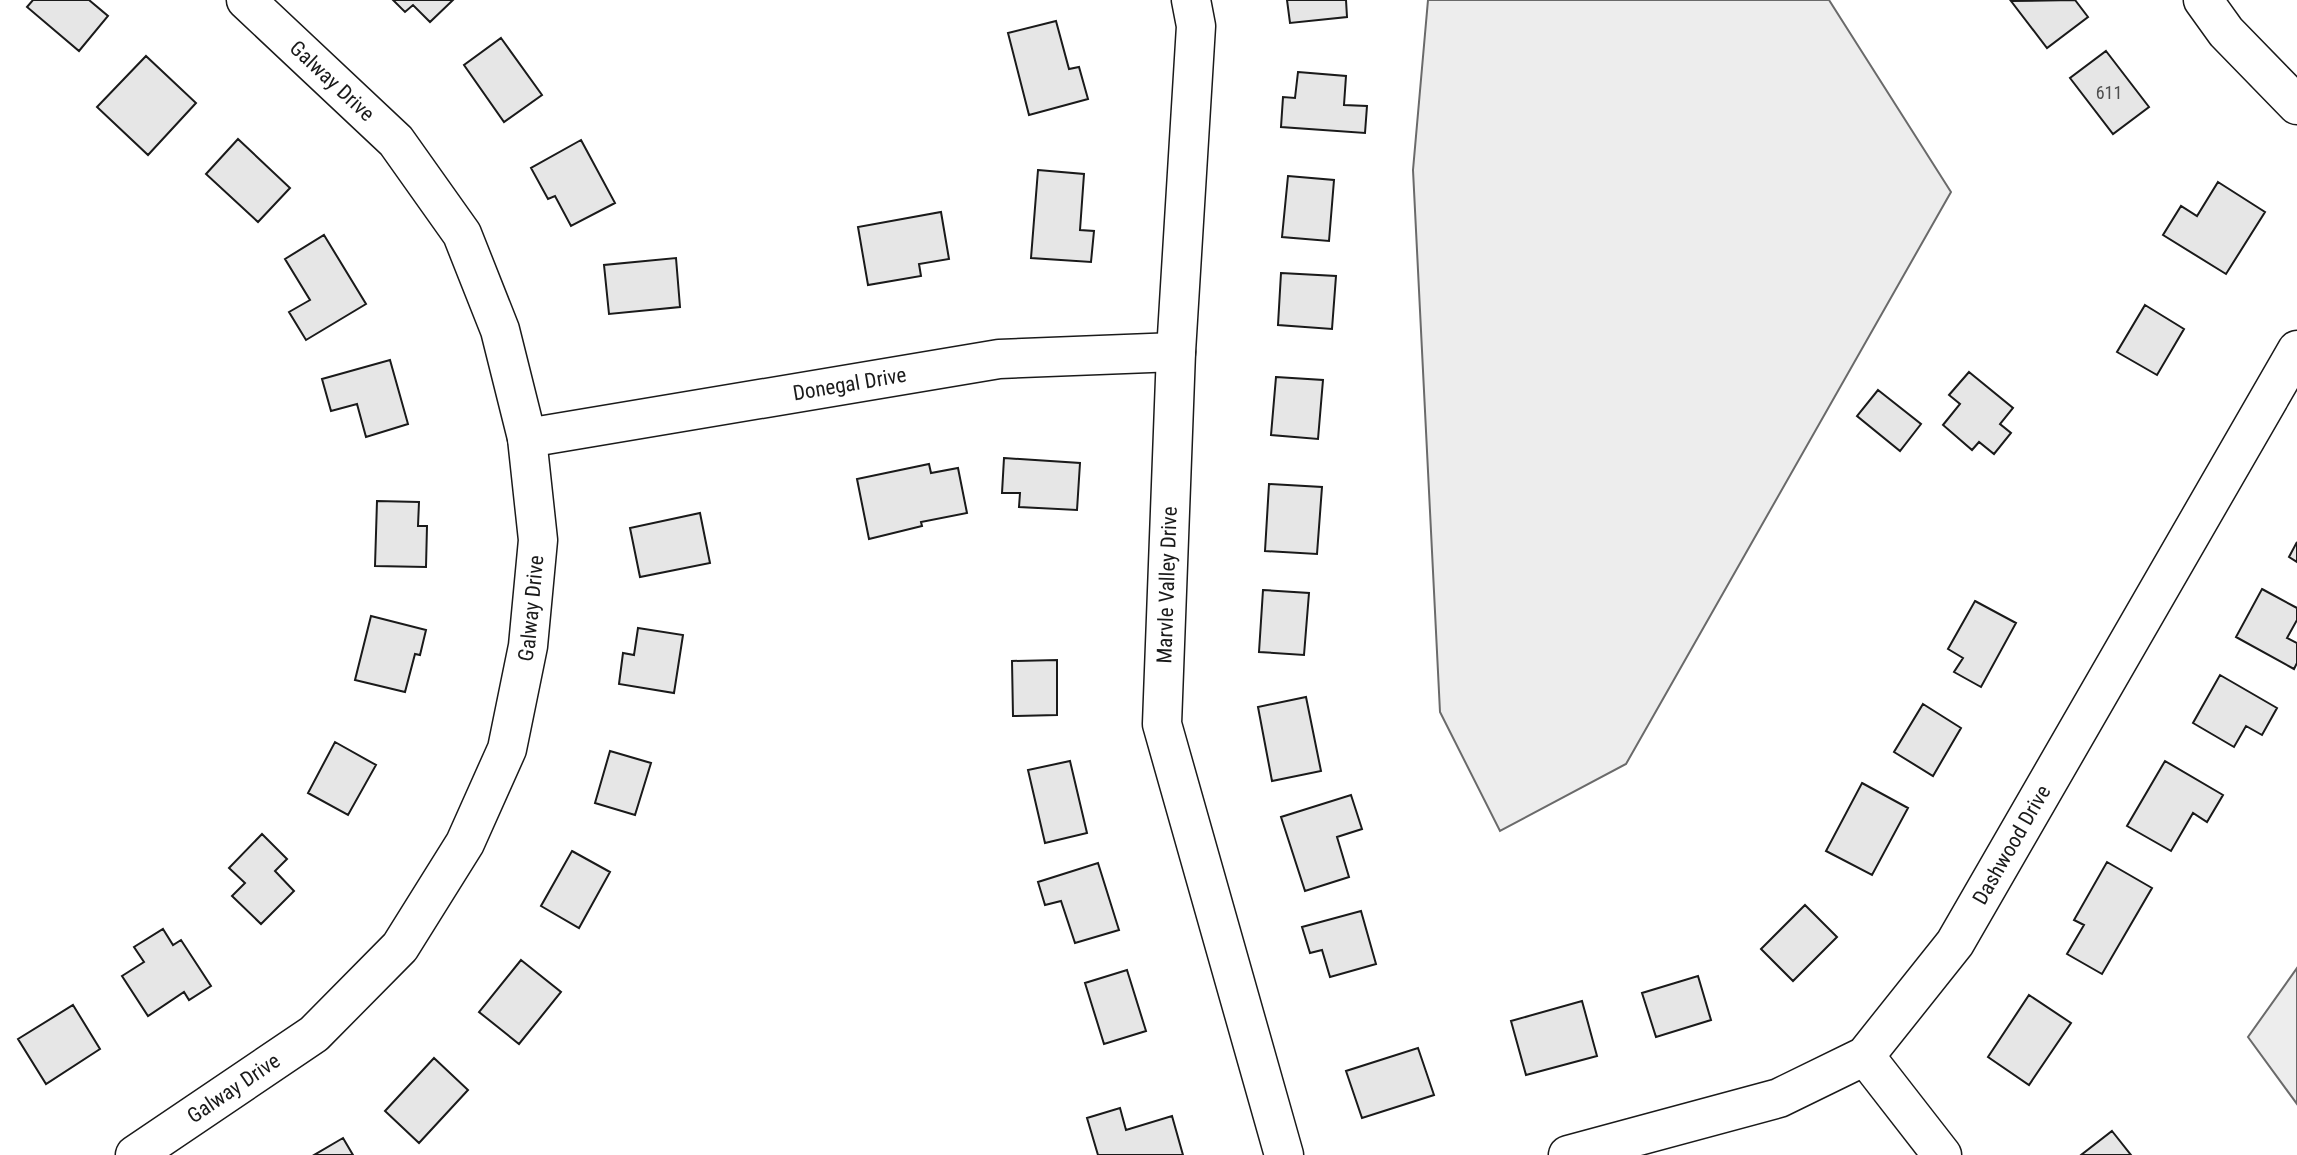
<svg xmlns="http://www.w3.org/2000/svg" width="2297" height="1155" font-family="'Roboto Condensed',sans-serif">
  <style>
    .built { fill: #ededed; stroke: #6a6a6a; stroke-width: 2 }
    .building { fill: #e6e6e6; stroke: #1a1a1a; stroke-width: 2 }
    .lines { fill: none; stroke-linecap: round; stroke-linejoin: round }
    .minor-casing { stroke: #1a1a1a; stroke-width: 41 }
    .major-casing { stroke: #1a1a1a; stroke-width: 41 }
    .minor { stroke: #fff; stroke-width: 38 }
    .major { stroke: #fff; stroke-width: 38 }
    .labels { text-anchor: middle; stroke-width: 5; stroke-linejoin: round; paint-order: stroke }
    .number-label { font-size: 18px; fill: #4d4d4d }
    .street-label { font-size: 21px; fill: #1a1a1a; stroke: #fff }
  </style>
  <rect width="100%" height="100%" fill="#fff"/>
  <!-- built -->
  <path class="built" d="M1428,0H1829L1951,192L1626,764L1500,831L1440,712L1413,170Z
    M2297,968V1104L2248,1037Z"/>
  <!-- building -->
  <path class="building" d="M33,0H89L108,16L79,51L27,7Z
    M393,0H453L430,22L413,5L405,12Z
    M1287,0H1346L1347,17L1290,23Z
    M2075,0L2088,17L2047,48L2011,1Z
    M1056,21L1069,69L1079,67L1088,99L1029,115L1008,33Z
    M501,38L542,95L504,122L464,65Z
    M2106,51L2149,107L2113,134L2070,78Z
    M146,56L196,103L148,155L97,107Z
    M1298,72L1346,76L1344,105L1367,106L1365,133L1281,127L1283,97L1295,98Z
    M238,139L290,188L258,222L206,174Z
    M581,140L615,203L571,226L555,196L548,199L531,168Z
    M1038,170L1084,174L1080,230L1094,231L1091,262L1031,258Z
    M1288,176L1334,180L1329,241L1282,237Z
    M2218,182L2265,212L2226,274L2163,235L2181,206L2197,216Z
    M941,212L949,259L919,264L921,276L868,285L858,227Z
    M324,235L366,304L306,340L289,312L310,300L285,259Z
    M676,258L680,307L609,314L604,265Z
    M1281,273L1336,276L1332,329L1278,325Z
    M2145,305L2184,329L2157,375L2117,352Z
    M390,360L408,424L366,437L357,404L331,411L322,379Z
    M1969,372L2013,408L2000,424L2011,433L1994,454L1979,442L1972,450L1943,425L1960,404L1949,395Z
    M1276,377L1323,380L1318,439L1271,435Z
    M1878,390L1921,424L1900,451L1857,416Z
    M1004,458L1080,463L1077,510L1019,507L1020,493H1002Z
    M929,464L931,473L958,468L967,513L921,522L922,526L869,539L857,479Z
    M1269,484L1322,487L1317,554L1265,551Z
    M377,501L419,502L418,526H427L426,567L375,566Z
    M700,513L710,563L640,577L630,528Z
    M2297,542V562L2289,557Z
    M2262,589L2297,608V620L2287,638L2297,643V663L2294,669L2236,637Z
    M1263,590L1309,593L1304,655L1259,652Z
    M1975,601L2016,623L1981,687L1954,672L1963,658L1948,649Z
    M371,616L426,630L420,655L415,654L405,692L355,680Z
    M638,628L683,635L674,693L619,684L623,653L634,655Z
    M1057,660V715L1013,716L1012,661Z
    M2220,675L2277,708L2262,735L2246,726L2234,747L2193,723Z
    M1306,697L1321,771L1272,781L1258,707Z
    M1923,704L1961,728L1933,776L1894,752Z
    M335,742L376,765L348,815L308,793Z
    M610,751L651,763L635,815L595,803Z
    M1070,761L1087,833L1045,843L1028,770Z
    M2165,761L2223,795L2207,822L2193,813L2171,851L2127,826Z
    M1862,783L1908,808L1872,875L1826,851Z
    M1351,795L1362,829L1337,837L1349,877L1305,891L1281,817Z
    M262,834L287,859L275,871L294,891L261,924L232,896L245,883L229,868Z
    M572,851L610,872L579,928L541,906Z
    M2107,862L2152,888L2102,974L2067,954L2084,925L2074,920Z
    M1098,863L1119,930L1075,943L1061,901L1045,905L1038,882Z
    M1805,905L1837,937L1793,981L1761,949Z
    M1361,911L1376,964L1330,977L1322,950L1310,953L1302,927Z
    M163,929L173,945L181,940L211,986L189,1000L184,992L148,1016L122,976L144,962L134,947Z
    M521,960L561,992L519,1044L479,1012Z
    M1127,970L1146,1031L1104,1044L1085,983Z
    M1698,976L1711,1020L1656,1037L1642,993Z
    M2029,995L2071,1023L2029,1085L1988,1057Z
    M1582,1001L1597,1056L1526,1075L1511,1021Z
    M73,1005L100,1049L46,1084L18,1039Z
    M1418,1048L1434,1095L1362,1118L1346,1071Z
    M434,1058L468,1090L419,1143L385,1111Z
    M1120,1108L1126,1130L1172,1116L1183,1155H1098L1087,1118Z
    M2112,1131L2131,1155H2081Z
    M343,1138L353,1155H314Z"/>
  <g class="lines">
    <!-- minor casing -->
    <g class="minor-casing">
      <g id="minor">
        <path d="M1191,0L1196,26L1176,352L1162,724L1284,1155"/>
        <path id="s1" d="M527,438L999,359L1176,352"/>
        <path d="M1865,1056L1942,1155"/>
        <path id="s2" d="M135,1155L314,1034L400,947L465,843L507,749L528,646L538,540L527,438L500,330L462,234L396,141L246,0"/>
        <path id="s3" d="M1568,1155L1779,1098L1865,1056L1955,943L2297,350"/>
      </g>
    </g>
    <!-- major casing -->
    <g class="major-casing">
      <path id="major" d="M2203,0L2226,32L2297,105"/>
    </g>
    <!-- minor -->
    <use href="#minor" class="minor"/>
    <!-- major -->
    <use href="#major" class="major"/>
  </g>
  <g class="labels">
    <!-- number labels -->
    <g class="number-label">
      <text x="2109" y="99">611</text>
    </g>
    <!-- street labels -->
    <g class="street-label">
      <text transform="translate(332 81) rotate(43)" y="7">Galway Drive</text>
      <text dy="7" stroke="none"><textPath href="#s1" startOffset="327">Donegal Drive</textPath></text>
      <text transform="translate(1167 585) rotate(-88)" y="7">Marvle Valley Drive</text>
      <text dy="7" stroke="none"><textPath href="#s2" startOffset="707">Galway Drive</textPath></text>
      <text dy="7" stroke="none"><textPath href="#s3" startOffset="572">Dashwood Drive</textPath></text>
      <text dy="7" stroke="none"><textPath href="#s2" startOffset="119">Galway Drive</textPath></text>
    </g>
  </g>
</svg>
